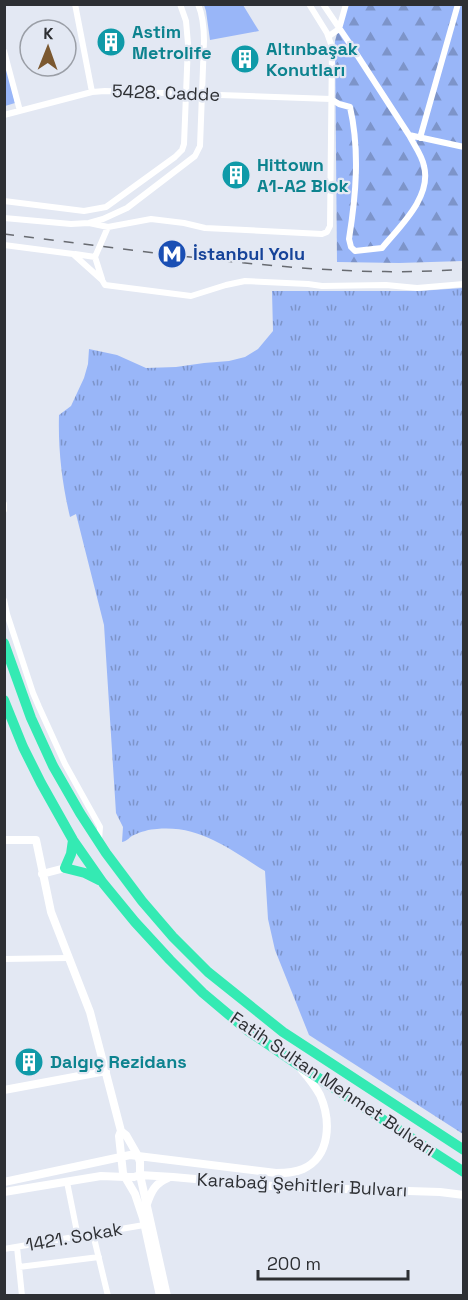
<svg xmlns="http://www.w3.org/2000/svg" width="468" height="1300" font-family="'Space Grotesk',sans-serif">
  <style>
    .grass { fill: url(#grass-tufts) }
    .forest { fill: url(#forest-firs) }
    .park { fill: #99b6f8 }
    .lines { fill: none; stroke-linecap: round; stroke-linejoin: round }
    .street { stroke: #fff; stroke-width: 6 }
    .secondary { stroke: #fff; stroke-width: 8 }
    .highway { stroke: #34eab3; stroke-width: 10 }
    .rail { stroke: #686b71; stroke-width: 1.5; stroke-dasharray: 10 10; stroke-linecap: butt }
    .labels { text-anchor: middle; stroke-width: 4.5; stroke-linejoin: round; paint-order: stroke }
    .culture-label { font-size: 18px; font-weight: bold; fill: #0d838f; stroke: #e3e8f3; text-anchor: start }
    .street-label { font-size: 18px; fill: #2d2f33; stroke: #e3e8f3 }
    .transit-label { font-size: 18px; font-weight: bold; fill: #164399; stroke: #e3e8f3; text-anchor: start }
  </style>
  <defs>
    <pattern id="grass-tufts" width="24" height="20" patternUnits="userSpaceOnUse" patternTransform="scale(1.5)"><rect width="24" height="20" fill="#99b6f8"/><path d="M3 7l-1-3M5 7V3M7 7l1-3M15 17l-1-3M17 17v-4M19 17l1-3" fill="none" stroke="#7d94c9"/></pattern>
    <pattern id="forest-firs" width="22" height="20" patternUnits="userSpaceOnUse" patternTransform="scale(1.5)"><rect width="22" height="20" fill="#99b6f8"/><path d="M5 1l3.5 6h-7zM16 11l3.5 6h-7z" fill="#7d94c9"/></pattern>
  </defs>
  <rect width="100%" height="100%" fill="#e3e8f3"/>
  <!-- grass -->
  <path class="grass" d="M463,288H464L463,1134L309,1035L275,950L268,919L265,871C230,850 201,825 157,829C150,829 140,832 134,835C129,837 128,841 122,842L123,827L116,813L104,625L76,514L70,517C62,483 58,450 59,415L71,406L84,378L88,364L89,349L117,355L146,368L176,367L204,363L229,361L245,357L258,349L273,331L272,291H419Z"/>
  <!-- forest -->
  <path class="forest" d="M345,5H463V261L399,263L337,262L335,41Z"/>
  <!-- park -->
  <path class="park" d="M204,5H243L259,31L210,40L206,11Z
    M4,55L15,103L5,106L4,102Z"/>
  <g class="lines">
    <!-- street -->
    <path class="street" d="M75,4L92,92
      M323,4L350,44L409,135
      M329,36L339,29L346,4
      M4,51L20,111
      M4,115L92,92L105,91L331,99L339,104L350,107C360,151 356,195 349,239L351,247L355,251L382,248C400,226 432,197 424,166C422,155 414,145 409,135L464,147
      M420,138L458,4
      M4,201L84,211L106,207L175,157L182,150L184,144L188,44L186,21L180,4
      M4,218L71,224L89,223L103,219L127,208L195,156L200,146L204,41C204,29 203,16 198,4
      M89,223L108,227L151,219L184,223L205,228L322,234L327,232L330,226L332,47L327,33L309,4
      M4,245L73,254L102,280L105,285L191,296L226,285L245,281L308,284L322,286L386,285L417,288L464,284
      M75,254L95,257L108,227
      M95,257L102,279
      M4,504V510
      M4,600L7,614L33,693L39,707L65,764L100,827L99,840
      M4,959L68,958
      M67,1182L78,1237
      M93,1234L108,1296
      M17,1247L22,1296
      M4,1249L144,1225
      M19,1267L99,1257"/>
    <!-- secondary -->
    <path class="secondary" d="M4,840H36L51,912L90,1012L121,1131
      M42,874L65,868
      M301,1069C308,1077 315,1086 320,1095C331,1120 331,1156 303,1169C294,1173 285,1173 276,1173L138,1156L126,1135L121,1131L119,1136L123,1173L125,1177H134L140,1175L173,1177L283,1187L440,1192L464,1195
      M4,1090L106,1071
      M4,1182L130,1155L138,1156L140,1162V1175L167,1296
      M4,1192L101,1176L125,1177L135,1194L143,1218L160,1296
      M147,1204C151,1192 155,1183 168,1178"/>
    <!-- highway -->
    <path class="highway" d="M4,643L31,718L53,766L80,813L106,853L142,901L173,937L208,972L283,1032L464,1150
      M4,700L23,747L41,783L73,840L103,883L135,922L170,960L203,993L247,1030L297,1064L464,1172
      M73,840L71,854L65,868L85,873L99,880"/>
    <!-- rail -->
    <path class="rail" d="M4,234C85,244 165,255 245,263C317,270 391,275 464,269"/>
  </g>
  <!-- icons -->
  <defs>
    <g id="building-disc" transform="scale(1.5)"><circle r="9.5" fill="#0f9aa8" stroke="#e3e8f3"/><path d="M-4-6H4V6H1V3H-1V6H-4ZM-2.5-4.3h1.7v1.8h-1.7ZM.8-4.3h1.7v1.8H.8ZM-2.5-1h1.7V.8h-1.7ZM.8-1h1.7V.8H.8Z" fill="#fff"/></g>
    <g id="metro-disc" transform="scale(1.5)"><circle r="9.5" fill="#1a4fb4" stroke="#e3e8f3"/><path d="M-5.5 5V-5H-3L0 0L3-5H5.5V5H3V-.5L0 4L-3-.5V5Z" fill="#fff"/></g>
  </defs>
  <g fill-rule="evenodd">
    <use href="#building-disc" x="111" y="42"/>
    <use href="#building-disc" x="245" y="59"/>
    <use href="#building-disc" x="236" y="175"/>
    <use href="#metro-disc" x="172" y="254"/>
    <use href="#building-disc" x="29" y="1062"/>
  </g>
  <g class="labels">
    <!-- culture labels -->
    <g class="culture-label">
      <text x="132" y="38">Astim<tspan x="132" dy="21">Metrolife</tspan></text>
      <text x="266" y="55">Altınbaşak<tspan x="266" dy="21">Konutları</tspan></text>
      <text x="257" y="171">Hittown<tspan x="257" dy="21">A1-A2 Blok</tspan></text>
      <text x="50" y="1068">Dalgıç Rezidans</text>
    </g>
    <!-- street labels -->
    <g class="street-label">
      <text transform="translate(166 93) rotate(2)" y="6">5428. Cadde</text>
      <text transform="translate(333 1084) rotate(34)" y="6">Fatih Sultan Mehmet Bulvarı</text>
      <text transform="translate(302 1185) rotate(3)" y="6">Karabağ Şehitleri Bulvarı</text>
      <text transform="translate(74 1237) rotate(-10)" y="6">1421. Sokak</text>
    </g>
    <!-- transit labels -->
    <g class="transit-label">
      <text x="193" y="260">İstanbul Yolu</text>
    </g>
  </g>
  <!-- border -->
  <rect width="468" height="1300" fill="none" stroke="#2d2f33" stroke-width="12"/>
  <!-- north arrow -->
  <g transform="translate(48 48) rotate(1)"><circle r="28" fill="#e3e8f3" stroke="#9a9ea6" stroke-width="1.5"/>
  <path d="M0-4.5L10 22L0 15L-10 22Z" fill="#7b5830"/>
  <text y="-9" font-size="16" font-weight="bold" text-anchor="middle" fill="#2d2f33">K</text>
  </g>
  <!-- scale -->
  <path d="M258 1270v9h150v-9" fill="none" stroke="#2d2f33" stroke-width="3"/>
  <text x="267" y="1270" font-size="18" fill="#2d2f33" stroke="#e3e8f3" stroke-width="4.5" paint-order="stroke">200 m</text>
</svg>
